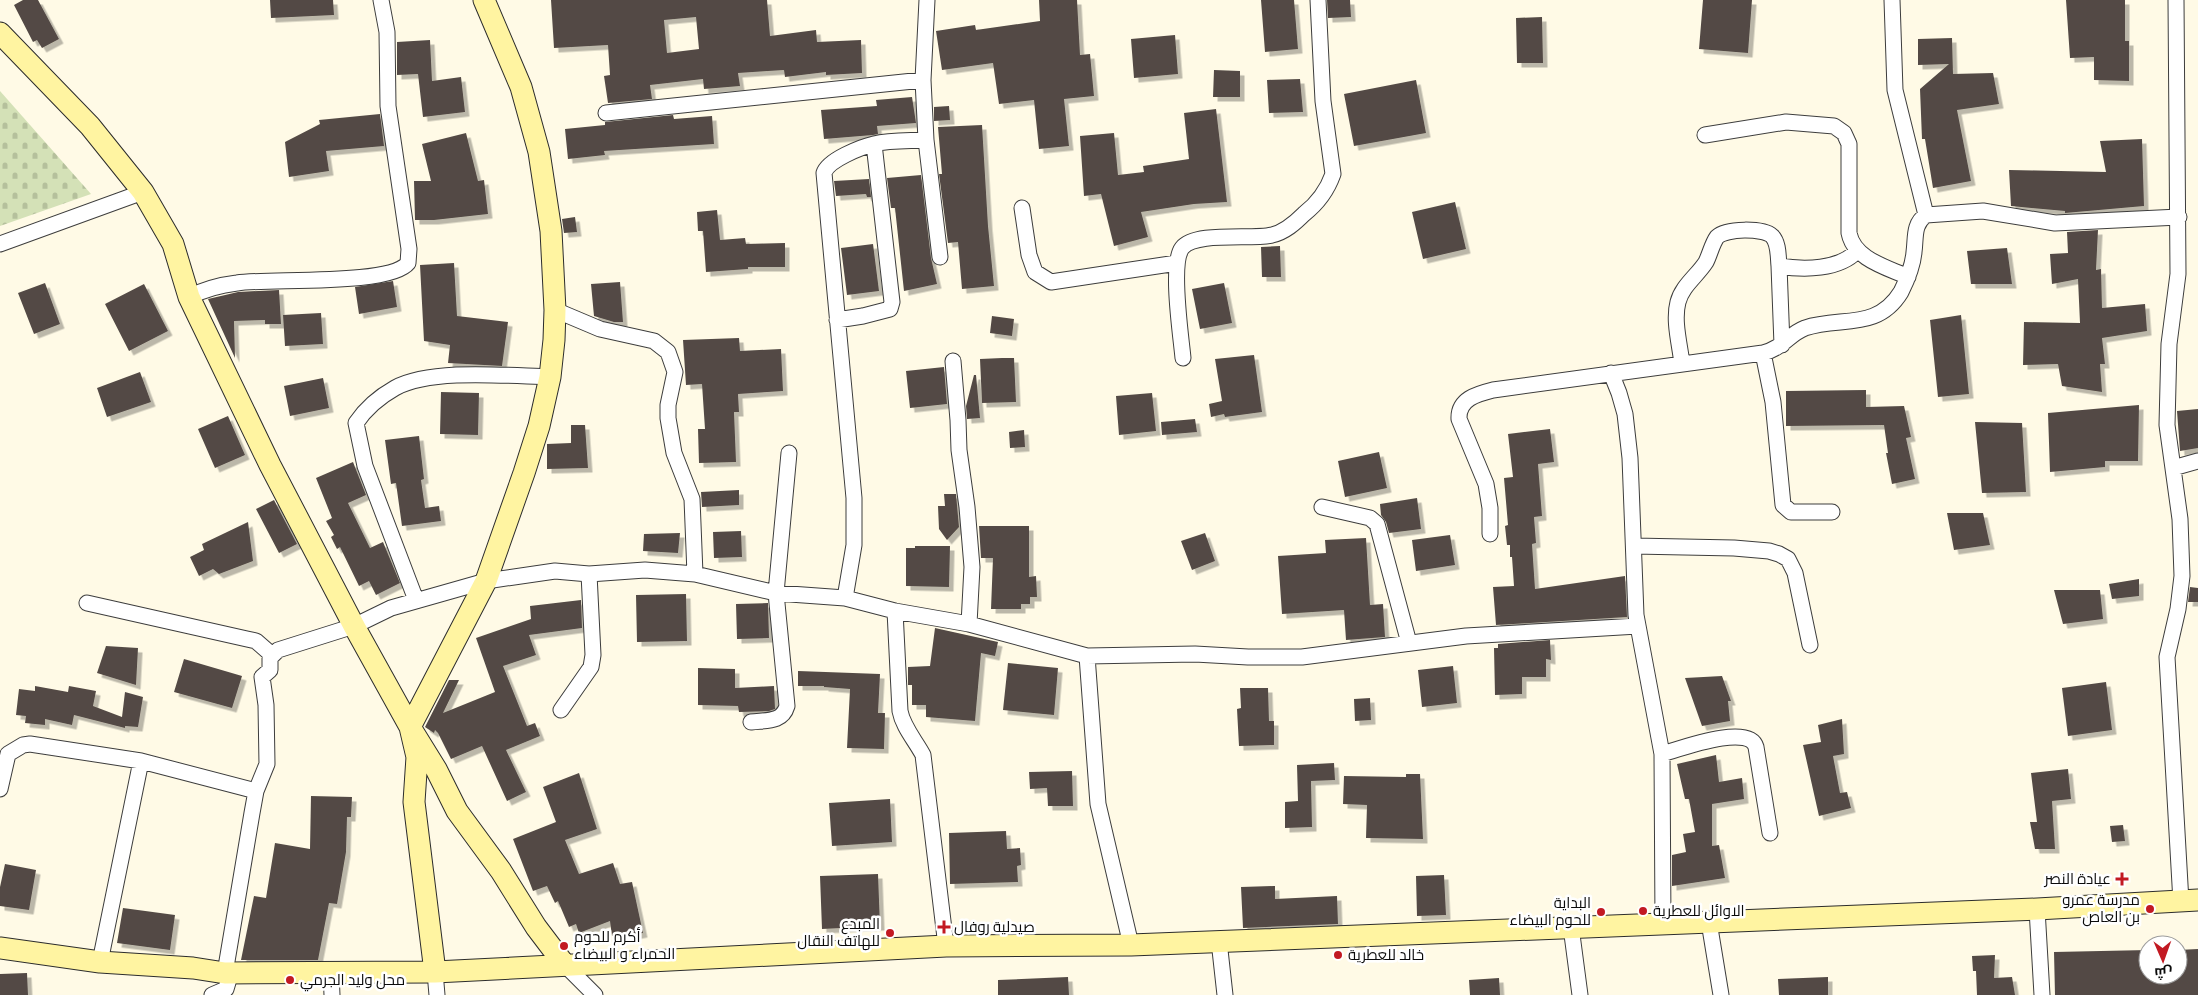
<svg xmlns="http://www.w3.org/2000/svg" width="2198" height="995" font-family="Georgia,Cairo,serif">
  <style>
    .cemetery { fill: url(#cemetery-stones) }
    .building { fill: #534a45; fill-rule: evenodd; filter: url(#shadow) }
    .lines { fill: none; stroke-linecap: round; stroke-linejoin: round }
    .street-casing { stroke: #3d3d3d; stroke-width: 17 }
    .secondary-casing { stroke: #2c2c2c; stroke-width: 23 }
    .street { stroke: #fff; stroke-width: 15 }
    .secondary { stroke: #fff4a1; stroke-width: 21 }
    .poi-dot { fill: #c21922; stroke: #fff; stroke-width: 2 }
    .labels { text-anchor: middle; stroke-width: 5; stroke-linejoin: round; paint-order: stroke }
    .poi-label { font-size: 15px; fill: #0a0a0a; stroke: #fff; text-anchor: start }
  </style>
  <defs>
    <pattern id="cemetery-stones" width="16" height="16" patternUnits="userSpaceOnUse" patternTransform="scale(1.25)"><rect width="16" height="16" fill="#d4e1b7"/><path d="M2 7V4a2 2 0 0 1 4 0v3zM10 15v-3a2 2 0 0 1 4 0v3z" fill="#b5c09c"/></pattern>
    <filter id="shadow"><feDropShadow dx="4.5" dy="4.5" stdDeviation="0" flood-color="#0004"/></filter>
  </defs>
  <rect width="100%" height="100%" fill="#fffae6"/>
  <!-- cemetery -->
  <path class="cemetery" d="M0,91L91,194L0,226Z"/>
  <!-- building -->
  <path class="building" d="M23,0H38L59,39L42,48L37,40L33,42L14,5Z
    M270,0H333L334,15L271,18Z
    M551,0H767L770,36L816,30L817,42L861,40L862,73L826,75V72L785,77L784,70L738,73L740,86L704,89L703,79L650,85L652,99L608,103L604,76L610,75L608,45L554,48ZM696,17L699,49L667,53L664,20Z
    M1039,0H1077L1080,55L1090,54L1094,96L1064,99L1069,146L1039,149L1034,100L999,104L993,63L942,70L936,31L975,25L976,30L1040,21Z
    M1261,0H1294L1298,49L1265,52Z
    M1327,0H1350L1351,17L1328,18Z
    M1703,0H1752L1748,53L1699,49Z
    M2066,0H2125V41H2129V81L2094,80V57L2070,58Z
    M1542,17L1543,63H1517L1516,18Z
    M1175,35L1178,74L1134,78L1131,39Z
    M1952,38L1953,74L1993,73L1999,104L1957,110L1971,181L1933,188L1925,139H1922L1920,89L1949,64L1918,65V39Z
    M430,40L432,81L461,77L465,112L423,117L418,74L397,75V42Z
    M1214,70L1240,71V97H1213Z
    M1300,79L1303,112L1269,113L1267,80Z
    M1416,80L1426,133L1354,146L1344,94Z
    M912,97L916,123L877,126L878,134L873,135L824,139L821,110L877,106L876,100Z
    M949,106L950,120L934,121V107Z
    M1216,109L1227,202L1194,204L1141,212L1148,237L1114,246L1101,194L1084,196L1080,136L1114,133L1118,175L1144,172L1143,166L1189,159L1184,113Z
    M380,114L384,146L326,151L329,171L289,177L285,142L320,124L319,120Z
    M673,115L674,119L712,116L714,144L604,151L605,155L568,159L565,129L605,125V122Z
    M982,125L988,226L994,286L962,289L958,242L948,243L939,174H942L938,127Z
    M466,133L478,181L484,180L488,214L434,220H415L414,181H431L422,144Z
    M2142,139L2144,206L2065,213V211L2011,206L2009,170L2106,172L2100,141Z
    M921,175L931,258L937,284L904,291L895,208H891L887,178Z
    M869,179L871,197H867L866,194L836,196L834,181Z
    M1455,202L1466,249L1423,259L1412,212Z
    M717,210L720,240L745,238L746,244L785,243V267H748V269L706,272L703,231H698L697,212Z
    M575,217L577,232L564,233L562,219Z
    M2098,230L2096,270L2101,269L2102,308L2145,304L2147,331L2102,338L2105,364H2100L2102,392L2062,386L2058,364L2023,365L2024,322L2080,323L2078,279L2052,284L2050,254L2068,253L2067,232Z
    M873,244L879,291L847,295L841,248Z
    M1280,246L1281,277H1262L1261,247Z
    M2007,248L2012,284H1971L1967,251Z
    M454,263L457,316L508,322L502,366L448,363L450,345L424,341L420,265Z
    M393,281L397,307L359,314L355,287Z
    M620,282L623,322H614L594,316L591,284Z
    M45,283L60,324L34,334L18,293Z
    M1224,283L1232,323L1200,329L1192,289Z
    M144,284L168,331L129,351L105,304Z
    M279,290L281,324H265V320L234,321L235,358L208,299L238,292Z
    M321,313L323,344L285,346L283,315Z
    M1961,315L1969,394L1938,397L1930,320Z
    M992,316L1014,319L1012,336L990,333Z
    M739,338L740,351L781,349L783,391L738,394L739,412H734L736,462L699,463L698,429H705L702,384L686,385L683,340Z
    M1254,355L1262,412L1225,417L1224,414L1211,417L1209,404L1222,401L1215,359Z
    M1002,358H1014L1016,402L982,403L980,359Z
    M944,367L947,404L910,408L906,371Z
    M140,372L151,402L107,417L97,388Z
    M974,375H976L980,418L967,419L966,406Z
    M323,378L329,408L290,416L284,386Z
    M1866,390V407L1904,406L1911,437L1906,438L1915,479L1892,484L1886,453H1888L1884,425L1786,426V391Z
    M441,392L479,393L478,435L440,434Z
    M1152,393L1156,431L1119,435L1116,396Z
    M2139,405L2138,461H2105V467L2050,472L2048,413Z
    M2198,409V448L2180,451L2177,411Z
    M228,416L245,455L215,468L198,429Z
    M1195,419L1197,432L1162,435L1161,422Z
    M1975,422L2022,423L2026,492L1982,493Z
    M571,425H585L588,468L547,469V444L571,443Z
    M1550,429L1554,462L1538,464L1542,516L1534,517L1536,543L1532,544L1535,589L1625,576L1627,617L1496,625L1493,587L1514,586L1512,557H1510V545H1507L1505,526L1508,525L1504,478L1513,477L1508,434Z
    M1024,430L1025,447L1010,448L1009,432Z
    M419,436L424,479L421,480L425,508L439,506L441,521L402,526L396,483L391,484L385,440Z
    M1379,452L1387,488L1345,497L1338,461Z
    M353,462L366,495L348,503L370,548L383,542L400,583L376,595L369,581L359,586L340,547L337,549L331,537L334,535L326,521L332,518L316,478Z
    M739,490V505L702,507L701,492Z
    M944,494H956L959,527L947,540L939,529L938,506H945Z
    M1417,498L1421,529L1389,533L1386,522L1381,515L1380,504Z
    M274,500L297,544L279,553L256,509Z
    M1947,513H1983L1990,545L1954,550Z
    M248,522L253,561L219,574L213,569L199,576L190,557L204,550L202,544Z
    M979,526H1029V577L1036,576L1037,597H1030V604H1021V609H991L993,558H981Z
    M741,531L742,557L714,558L713,532Z
    M680,533L678,553L643,551L644,534Z
    M1205,533L1215,561L1192,570L1181,541Z
    M1450,535L1455,565L1416,571L1412,540Z
    M1366,538L1370,605L1383,604L1385,637L1346,640L1344,610L1282,614L1278,556L1326,553L1325,540Z
    M915,546H950L949,587L906,586V548H915Z
    M2139,579V596L2112,599L2109,584Z
    M2190,587L2198,588V602H2188Z
    M2054,590H2100L2103,619L2063,624Z
    M686,594L687,641L637,642L636,595Z
    M581,600L582,628L529,635L536,655L503,666L527,726L535,723L540,736L506,750L526,792L507,801L482,746L451,759L438,733L435,730L434,733L425,727L449,680H459L443,713L495,692L476,638L531,619L530,606Z
    M768,603L769,638L737,639L736,604Z
    M935,628L998,642L995,656L981,653L975,721L926,717V705H912V685H908V667L930,666Z
    M1550,640L1551,660L1546,659V677H1522V694L1495,695L1494,648H1498V644Z
    M106,646L138,648L136,685L97,673Z
    M184,659L242,676L232,708L174,692Z
    M1008,663L1058,668L1054,715L1003,710Z
    M1453,666L1457,703L1422,707L1418,670Z
    M698,668L735,669V688L774,686L775,709L769,711L739,712L738,706L698,705Z
    M798,671L880,674L878,713H885L884,749L847,748L850,689L824,687V686H798Z
    M1722,676L1731,701H1728L1730,721L1702,726L1685,678Z
    M2106,682L2112,730L2068,736L2062,688Z
    M35,686L68,692L69,686L96,691L93,706L122,717L125,692L143,697L138,727L125,726V728L74,715L72,725L45,719V725L25,723L26,716L16,715L19,689L35,691Z
    M1240,688H1268L1269,721H1274V745L1239,746L1237,709L1241,708Z
    M1370,698L1371,720L1355,721L1354,699Z
    M1842,719L1844,754L1833,756L1840,793L1847,792L1851,808L1819,816L1803,745L1821,742L1818,725Z
    M1716,755L1719,782L1742,778L1744,799L1712,804V846L1719,845L1725,878L1672,886V855L1686,852L1683,834L1695,832L1689,799H1685L1677,764Z
    M1334,763L1335,780L1311,781L1312,827L1285,828V802L1298,801L1297,765Z
    M2068,769L2071,799L2052,801L2055,849H2035L2030,822H2037L2031,773Z
    M1072,771L1073,806H1048L1047,788L1030,789L1029,772Z
    M579,773L597,829L565,840L579,874L613,863L620,884L632,882L643,933L629,936L628,931L612,936L610,921L579,933L576,924L569,927L558,901L555,903L547,886L533,891L513,839L556,822L543,787Z
    M1406,774H1420L1423,839L1366,838L1367,805L1343,804L1344,776L1406,777Z
    M311,796L352,797L351,817H347L346,852L337,904L329,903L318,960H241L254,896L266,898L275,843L310,849Z
    M890,799L892,842L832,846L829,803Z
    M2123,825L2125,841L2112,842L2110,826Z
    M1006,831L1007,849L1020,848L1021,865L1017,866L1018,882L950,884L949,833Z
    M5,864L36,870L29,910L0,906V887Z
    M878,874L880,926L822,929L820,876Z
    M1444,875L1446,915L1417,916L1416,876Z
    M1275,886V899L1337,896L1338,924L1243,928L1241,887Z
    M123,908L175,915L170,950L117,943Z
    M2198,949V995H2055L2054,952L2148,950V975H2178V950Z
    M1995,955L1994,978L2012,977L2015,995H1977L1976,971H1973L1972,956Z
    M27,973L28,995H0V974Z
    M1068,977L1069,995H998V980Z
    M1828,977V995H1779L1778,979Z
    M1499,978L1500,995H1470L1469,980Z"/>
  <g class="lines">
    <!-- street casing -->
    <g class="street-casing">
      <path id="street" d="M927,0L923,80L926,140L940,257
        M1892,0L1895,90L1926,215
        M2176,0L2178,274L2169,344L2167,425L2180,519L2182,576L2178,609L2167,657L2181,902
        M606,113L923,80
        M1705,135L1786,122L1834,126L1844,133L1849,144V233C1854,259 1886,267 1908,277
        M1022,208L1029,255L1035,272L1051,282L1177,263
        M0,244L143,192
        M1779,266L1782,345
        M189,297C205,289 220,285 237,283C269,278 390,286 408,263L409,249L388,106L387,32L381,0
        M555,310L600,329L654,341L668,352L675,372L668,405V418L674,453L692,499L695,574
        M837,320L863,316L890,309L892,302L874,144
        M1763,353L1773,402L1783,505L1791,512H1832
        M1183,358C1181,336 1170,264 1182,248C1195,231 1253,240 1272,235C1285,232 1295,223 1304,214C1318,203 1327,191 1333,174L1323,101L1318,0
        M953,361L958,420L959,450L967,507L972,567L969,624
        M1682,364C1680,345 1673,321 1678,302C1682,286 1697,276 1706,262C1710,254 1712,244 1717,237C1726,228 1763,228 1772,236C1779,243 1778,257 1779,266C1804,270 1839,270 1857,251
        M1611,373L1619,393L1625,414L1630,458L1636,615L1662,754L1663,924
        M2173,468L2198,461
        M1322,507L1370,518L1377,524L1409,643
        M1490,534V508L1486,484L1459,419C1458,399 1477,394 1493,390L1763,353C1783,348 1789,334 1805,328C1841,316 1877,331 1901,292C1907,280 1913,265 1914,252C1916,238 1913,224 1926,215L1983,211L2055,223L2179,217
        M1634,546L1734,548L1769,551L1779,554L1788,559L1795,573L1810,645
        M845,598L854,545V498L824,173C828,160 861,147 874,144C890,140 909,141 926,140
        M416,600L365,466L356,423C366,408 379,397 395,388C431,368 510,376 550,377
        M87,603L247,639L256,641L272,655
        M895,611L900,711C903,727 915,740 923,755L946,946
        M1087,656L1098,804L1131,945
        M561,710L591,667L593,655L589,574
        M751,722C766,720 782,723 787,706L776,593L789,453
        M1662,754C1680,749 1749,723 1756,747L1770,833
        M0,789L8,754L23,745L30,744L141,761L256,791
        M2037,909L2042,995
        M1709,922L1721,995
        M1571,927L1580,995
        M1219,941L1225,995
        M100,962L141,761
        M564,964L595,995
        M331,972L332,995
        M435,972L437,995
        M212,995L226,989L229,979L225,973L252,813L256,791L267,764L266,705L262,677L270,670V658L278,650L354,626L391,608L486,581L555,571L589,574L645,570L695,574L776,593L845,598L895,611L969,624L1087,656L1195,654L1248,657H1302L1466,636L1638,626"/>
    </g>
    <!-- secondary casing -->
    <g class="secondary-casing">
      <path id="secondary" d="M0,33L90,126L143,192L173,244L189,297L270,465L354,626L410,727L436,769L457,811L501,871L536,927L564,964
        M0,948L100,962L193,968L225,973L435,972L946,946L1131,945L2037,909L2198,900
        M435,972L414,802L417,757L410,727L486,581L524,473L539,426L550,377L554,340L555,310L551,231L539,152L521,87L484,0"/>
    </g>
    <!-- street -->
    <use href="#street" class="street"/>
    <!-- secondary -->
    <use href="#secondary" class="secondary"/>
  </g>
  <!-- markers -->
  <g class="poi-dot">
    <path d="M2119.5 871.5h5v5h5v5h-5v5h-5v-5h-5v-5h5z"/>
    <circle cx="2150" cy="909" r="5"/>
    <circle cx="1643" cy="911" r="5"/>
    <circle cx="1601" cy="912" r="5"/>
    <path d="M941.5 919.5h5v5h5v5h-5v5h-5v-5h-5v-5h5z"/>
    <circle cx="890" cy="933" r="5"/>
    <circle cx="564" cy="946" r="5"/>
    <circle cx="1338" cy="955" r="5"/>
    <circle cx="290" cy="980" r="5"/>
  </g>
  <g class="labels">
    <!-- poi labels -->
    <g class="poi-label">
      <text x="2111" y="884" text-anchor="end">عيادة النصر</text>
      <text x="2140" y="905" text-anchor="end">مدرسة عمرو<tspan x="2140" dy="17">بن العاص</tspan></text>
      <text x="1591" y="908" text-anchor="end">البداية<tspan x="1591" dy="17">للحوم البيضاء</tspan></text>
      <text x="1653" y="916">الاوائل للعطرية</text>
      <text x="880" y="929" text-anchor="end">المبدع<tspan x="880" dy="17">للهاتف النقال</tspan></text>
      <text x="954" y="932">صيدلية روفال</text>
      <text x="574" y="942">أكرم للحوم<tspan x="574" dy="17">الحمراء و البيضاء</tspan></text>
      <text x="1348" y="960">خالد للعطرية</text>
      <text x="300" y="985">محل وليد الجرمي</text>
    </g>
  </g>
  <!-- north arrow -->
  <g transform="translate(2163 960) rotate(178)"><circle r="24" fill="#ffffff" stroke="#9d9d9d"/>
  <path d="M0-4L9 19L0 12L-9 19Z" fill="#c21922"/>
  <text y="-8" font-size="14" font-weight="bold" text-anchor="middle" fill="#0a0a0a">ش</text>
  </g>
</svg>
